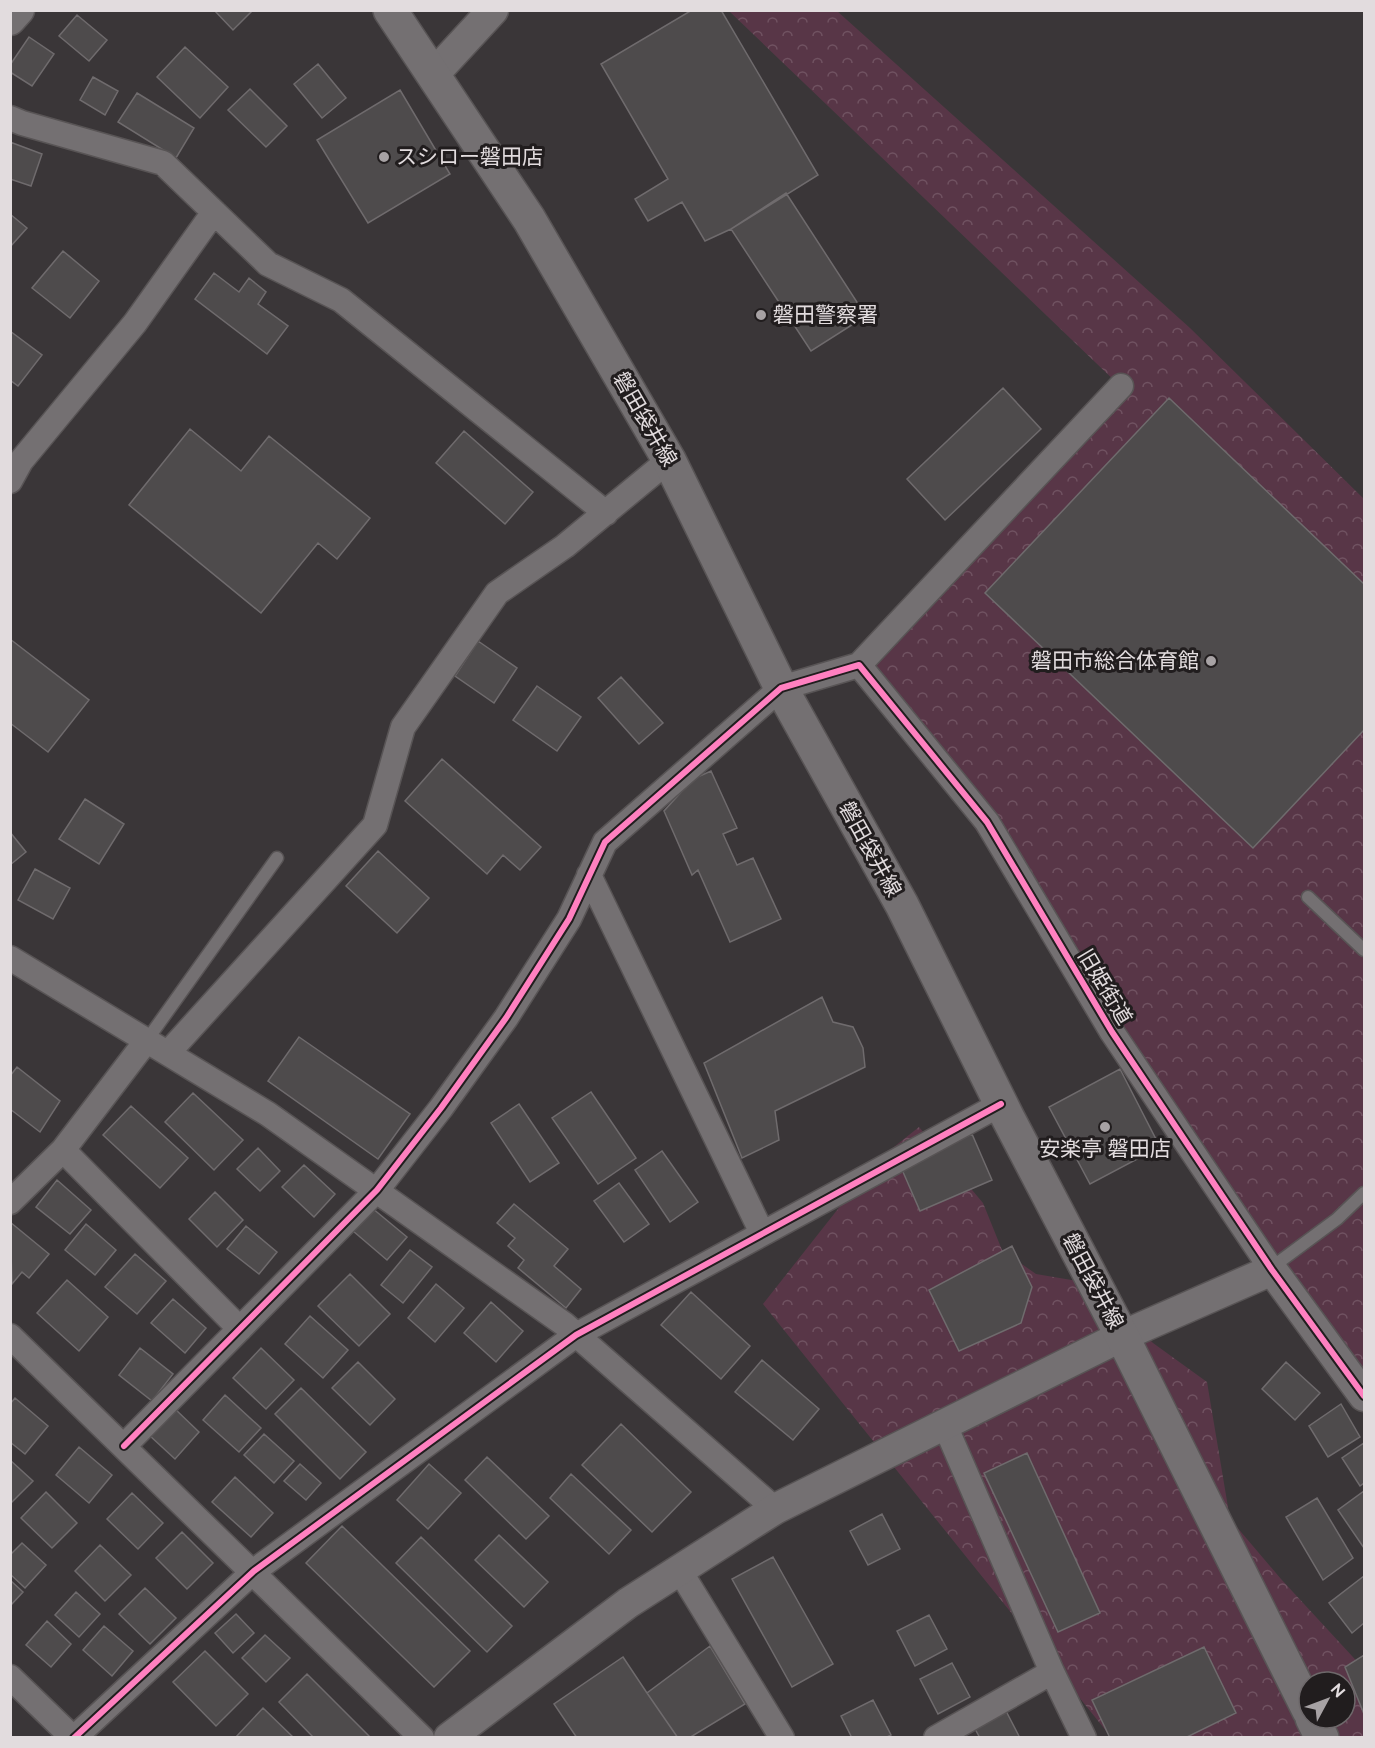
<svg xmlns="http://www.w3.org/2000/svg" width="1375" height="1748" font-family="Raleway,'Noto Sans JP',sans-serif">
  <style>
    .forest { fill: url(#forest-crowns); fill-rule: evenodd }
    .building { fill: #4e4b4c; stroke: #6f6b6d; stroke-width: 1.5 }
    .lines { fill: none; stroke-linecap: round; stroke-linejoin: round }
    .service-casing { stroke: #585455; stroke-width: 15 }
    .minor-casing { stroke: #585455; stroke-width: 27 }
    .tertiary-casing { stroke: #585455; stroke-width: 33 }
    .secondary-casing { stroke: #585455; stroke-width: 36 }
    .service { stroke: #747072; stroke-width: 12 }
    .minor { stroke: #747072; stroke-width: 24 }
    .tertiary { stroke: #747072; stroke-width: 30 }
    .secondary { stroke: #747072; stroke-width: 33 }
    .cycleway-casing { stroke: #211d1e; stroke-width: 10 }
    .cycleway { stroke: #ff80c0; stroke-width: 6 }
    .poi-dot { fill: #a7a2a4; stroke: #211d1e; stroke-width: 2 }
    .labels { text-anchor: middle; stroke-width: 6; stroke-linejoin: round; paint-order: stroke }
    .poi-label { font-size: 21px; fill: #e2dcde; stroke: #211d1e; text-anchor: start }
    .street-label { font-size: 21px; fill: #e2dcde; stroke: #211d1e }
  </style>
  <defs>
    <pattern id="forest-crowns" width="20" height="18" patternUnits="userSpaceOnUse" patternTransform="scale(1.5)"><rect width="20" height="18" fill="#583647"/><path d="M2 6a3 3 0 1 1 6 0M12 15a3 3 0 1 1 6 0" fill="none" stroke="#705261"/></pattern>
  </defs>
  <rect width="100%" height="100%" fill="#3a3638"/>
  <!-- forest -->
  <path class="forest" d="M729,11H837L1190,328L1364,499V1396L1100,1005L859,665L1120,386Z
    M919,1127L983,1203L1002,1250L1036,1274L1095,1284L1153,1343L1207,1382L1230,1519L1281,1579L1364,1669V1737H1111L763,1304L875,1162ZM1309,1682H1345V1718H1309Z"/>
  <!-- building -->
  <path class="building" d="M214,10H253L233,30Z
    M692,10H721L818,175L731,229L705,241L682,202L648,221L635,199L668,179L601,64Z
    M77,15L107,40L89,61L59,36Z
    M29,37L54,54L32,86L10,72V65Z
    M185,47L228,87L200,118L157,77Z
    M318,64L346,98L322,118L294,84Z
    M93,77L118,91L105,115L80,100Z
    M250,89L287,126L266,147L228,110Z
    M400,90L450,174L368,223L317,140Z
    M137,93L194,128L176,158L118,122Z
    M10,142L42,154L31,186L10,179Z
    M786,193L866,316L811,351L731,229Z
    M10,214L27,228L10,247Z
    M63,251L99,281L70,318L32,288Z
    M214,273L239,292L249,278L266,292L258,304L288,326L267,354L195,299Z
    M10,331L42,355L18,386L10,380Z
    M1003,388L1041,429L945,520L907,479Z
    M1169,398L1364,584V730L1253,848L985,593Z
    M190,429L241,471L269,436L370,518L337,559L318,543L261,613L129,505Z
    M464,431L533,492L505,524L436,463Z
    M10,639L89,700L48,752L10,723Z
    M478,641L517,668L494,703L455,676Z
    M621,677L663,723L639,744L598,698Z
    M537,686L581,717L557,751L513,720Z
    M442,759L541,847L520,870L503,855L487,874L405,801Z
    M711,771L737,828L723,834L737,865L753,858L781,919L730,942L698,870L692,875L664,811L693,779Z
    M85,799L124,824L99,864L59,839Z
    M10,832L26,852L10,865Z
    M378,851L429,898L397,933L346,886Z
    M35,869L70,888L53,919L18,900Z
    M822,997L833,1022L853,1027L863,1048L865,1067L775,1111L779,1140L742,1158L704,1063Z
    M299,1037L410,1114L378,1159L268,1081Z
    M17,1067L60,1101L40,1132L10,1109V1076Z
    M1120,1069L1160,1147L1090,1184L1049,1107Z
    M591,1092L636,1158L598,1184L552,1118Z
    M193,1093L243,1140L214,1170L165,1122Z
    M519,1104L559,1163L530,1182L491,1123Z
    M131,1106L188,1158L160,1188L103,1135Z
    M972,1134L992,1180L920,1211L900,1165Z
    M258,1148L280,1171L260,1191L237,1169Z
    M662,1151L698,1202L670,1222L635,1170Z
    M304,1165L335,1194L314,1217L282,1187Z
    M57,1180L91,1210L70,1234L36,1207Z
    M619,1183L649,1224L624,1242L594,1201Z
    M215,1192L243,1220L217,1247L189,1219Z
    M514,1204L568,1249L554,1266L581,1289L566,1308L518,1268L524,1260L508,1246L515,1238L497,1223Z
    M372,1208L407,1237L387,1260L353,1231Z
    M10,1222L49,1254L29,1278L22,1272L12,1284Z
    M86,1224L116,1250L95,1275L65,1250Z
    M246,1226L277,1252L259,1274L227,1249Z
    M1012,1246L1032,1287L1021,1323L959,1351L929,1290Z
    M410,1250L432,1267L403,1303L381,1285Z
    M135,1254L166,1281L137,1314L105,1287Z
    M350,1274L390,1314L359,1346L318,1306Z
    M67,1280L108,1317L79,1351L37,1313Z
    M436,1284L464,1308L435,1342L408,1318Z
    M691,1292L750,1346L721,1379L661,1325Z
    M173,1299L206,1328L185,1353L151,1323Z
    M491,1302L523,1331L496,1362L464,1333Z
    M310,1316L348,1350L323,1378L285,1344Z
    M140,1348L173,1374L152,1401L119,1375Z
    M261,1348L294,1380L266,1409L233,1378Z
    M762,1360L819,1409L793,1440L735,1392Z
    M358,1362L395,1399L370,1425L332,1388Z
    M1286,1362L1320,1393L1295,1420L1262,1389Z
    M301,1388L366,1452L340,1479L275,1414Z
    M225,1395L261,1428L239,1452L203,1420Z
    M15,1398L48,1426L25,1454L10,1442V1404Z
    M1341,1404L1360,1437L1328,1457L1309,1426Z
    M174,1408L199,1432L175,1459L149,1435Z
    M621,1424L691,1492L652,1532L582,1465Z
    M264,1434L294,1461L274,1483L244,1455Z
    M1364,1443V1483L1360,1486L1342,1458Z
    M79,1447L112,1475L89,1503L56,1475Z
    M1027,1453L1100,1613L1058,1632L984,1473Z
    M487,1457L549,1516L526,1539L465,1480Z
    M10,1460L33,1481L10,1504Z
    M300,1464L321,1483L306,1500L284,1481Z
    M429,1464L461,1493L428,1529L397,1500Z
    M571,1474L631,1530L609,1554L550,1498Z
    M235,1477L273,1513L251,1537L212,1502Z
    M1364,1491V1548L1338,1510Z
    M46,1492L77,1523L52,1548L21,1518Z
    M132,1493L163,1523L138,1549L107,1519Z
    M1317,1498L1353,1558L1323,1580L1286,1517Z
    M882,1514L900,1549L868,1565L850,1531Z
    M342,1526L470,1651L434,1687L306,1563Z
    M182,1532L213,1563L187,1589L156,1558Z
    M499,1535L548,1582L524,1607L475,1560Z
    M421,1537L512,1626L487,1652L396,1563Z
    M22,1543L46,1565L25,1588L10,1574V1555Z
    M100,1545L131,1575L105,1601L75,1571Z
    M773,1557L833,1664L792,1687L732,1579Z
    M1364,1576V1623L1352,1633L1329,1603Z
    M10,1580L23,1592L10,1606Z
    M145,1588L176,1618L150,1644L119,1614Z
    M76,1592L100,1614L79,1637L55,1615Z
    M236,1614L254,1633L233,1653L215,1633Z
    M929,1615L947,1649L915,1666L897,1631Z
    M47,1621L71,1644L51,1667L26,1645Z
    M104,1626L133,1651L112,1676L83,1650Z
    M265,1635L290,1658L266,1682L242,1658Z
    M710,1646L745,1704L689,1738H678L647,1693Z
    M1204,1647L1236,1713L1185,1738H1110L1092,1700Z
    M205,1651L248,1694L216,1726L173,1682Z
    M1364,1655V1714L1345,1667Z
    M623,1657L647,1693L678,1738H577L554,1704Z
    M952,1663L970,1697L938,1714L920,1679Z
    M307,1674L371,1738H314L279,1702Z
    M873,1700L891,1735L885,1738H852L841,1716Z
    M263,1708L294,1738H235Z
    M1006,1711L1020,1738H980L974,1727Z"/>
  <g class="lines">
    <!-- service casing -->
    <g class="service-casing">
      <path id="service" d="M1308,897L1364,950
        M147,1040L277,858
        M1272,1270L1279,1262L1337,1219L1364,1193"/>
    </g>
    <!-- minor casing -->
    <g class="minor-casing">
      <path id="minor" d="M10,118L22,123L163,163L268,264L341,300L606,513
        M10,481L21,461L135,323L214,212
        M859,665L1121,386
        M589,875L762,1233
        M10,958L268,1114L564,1324L775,1509
        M168,1053L375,825L403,727L497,593L565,546L669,460
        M63,1150L240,1329
        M10,1202L63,1150L147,1040
        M10,1336L422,1738
        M944,1423L1052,1672L1084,1738
        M124,1446L377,1190L441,1108L506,1018L569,919L605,842L781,688L859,665L987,822L1112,1032L1272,1270
        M680,1571L782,1738
        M10,1677L73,1738
        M74,1738L254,1571L576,1335L1001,1104
        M936,1738L1052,1672"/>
    </g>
    <!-- tertiary casing -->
    <g class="tertiary-casing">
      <path id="tertiary" d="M10,20L19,10
        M434,74L493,10
        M449,1738L628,1603L775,1509L1122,1336L1272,1270L1364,1396"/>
    </g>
    <!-- secondary casing -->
    <g class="secondary-casing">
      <path id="secondary" d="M390,10L529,219L669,460L781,688L902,905L1008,1118L1122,1336L1309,1711
        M1312,1718L1322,1738"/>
    </g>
    <!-- service -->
    <use href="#service" class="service"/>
    <!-- minor -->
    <use href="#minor" class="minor"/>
    <!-- tertiary -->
    <use href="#tertiary" class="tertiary"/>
    <!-- secondary -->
    <use href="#secondary" class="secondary"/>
    <!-- cycleway casing -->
    <g class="cycleway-casing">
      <path id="cycleway" d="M124,1446L377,1190L441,1108L506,1018L569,919L605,842L781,688L859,665L987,822L1112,1032L1272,1270L1364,1396
        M74,1738L254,1571L576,1335L1001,1104"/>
    </g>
    <!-- cycleway -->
    <use href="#cycleway" class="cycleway"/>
  </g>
  <!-- markers -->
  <g class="poi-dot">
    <circle cx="384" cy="157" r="6"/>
    <circle cx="761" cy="315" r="6"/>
    <circle cx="1211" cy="661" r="6"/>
    <circle cx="1105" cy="1127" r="6"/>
  </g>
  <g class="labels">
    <!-- poi labels -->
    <g class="poi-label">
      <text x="396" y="164">スシロー磐田店</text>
      <text x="773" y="322">磐田警察署</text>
      <text x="1199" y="668" text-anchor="end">磐田市総合体育館</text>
      <text x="1105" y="1156" text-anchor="middle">安楽亭 磐田店</text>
    </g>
    <!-- street labels -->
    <g class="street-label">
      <text transform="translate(645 419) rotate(60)" y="7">磐田袋井線</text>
      <text transform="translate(870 849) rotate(61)" y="7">磐田袋井線</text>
      <text transform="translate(1105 987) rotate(59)" y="7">旧姫街道</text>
      <text transform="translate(1093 1281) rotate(62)" y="7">磐田袋井線</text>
    </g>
  </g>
  <!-- border -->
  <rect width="1375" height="1748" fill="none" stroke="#e2dcde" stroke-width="24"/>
  <!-- north arrow -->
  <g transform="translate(1327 1700) rotate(49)"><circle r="28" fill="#211d1e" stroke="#6e696b" stroke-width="1.5"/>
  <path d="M0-4.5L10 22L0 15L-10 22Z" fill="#a7a2a4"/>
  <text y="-9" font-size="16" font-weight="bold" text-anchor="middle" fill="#e2dcde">N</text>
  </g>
</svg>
